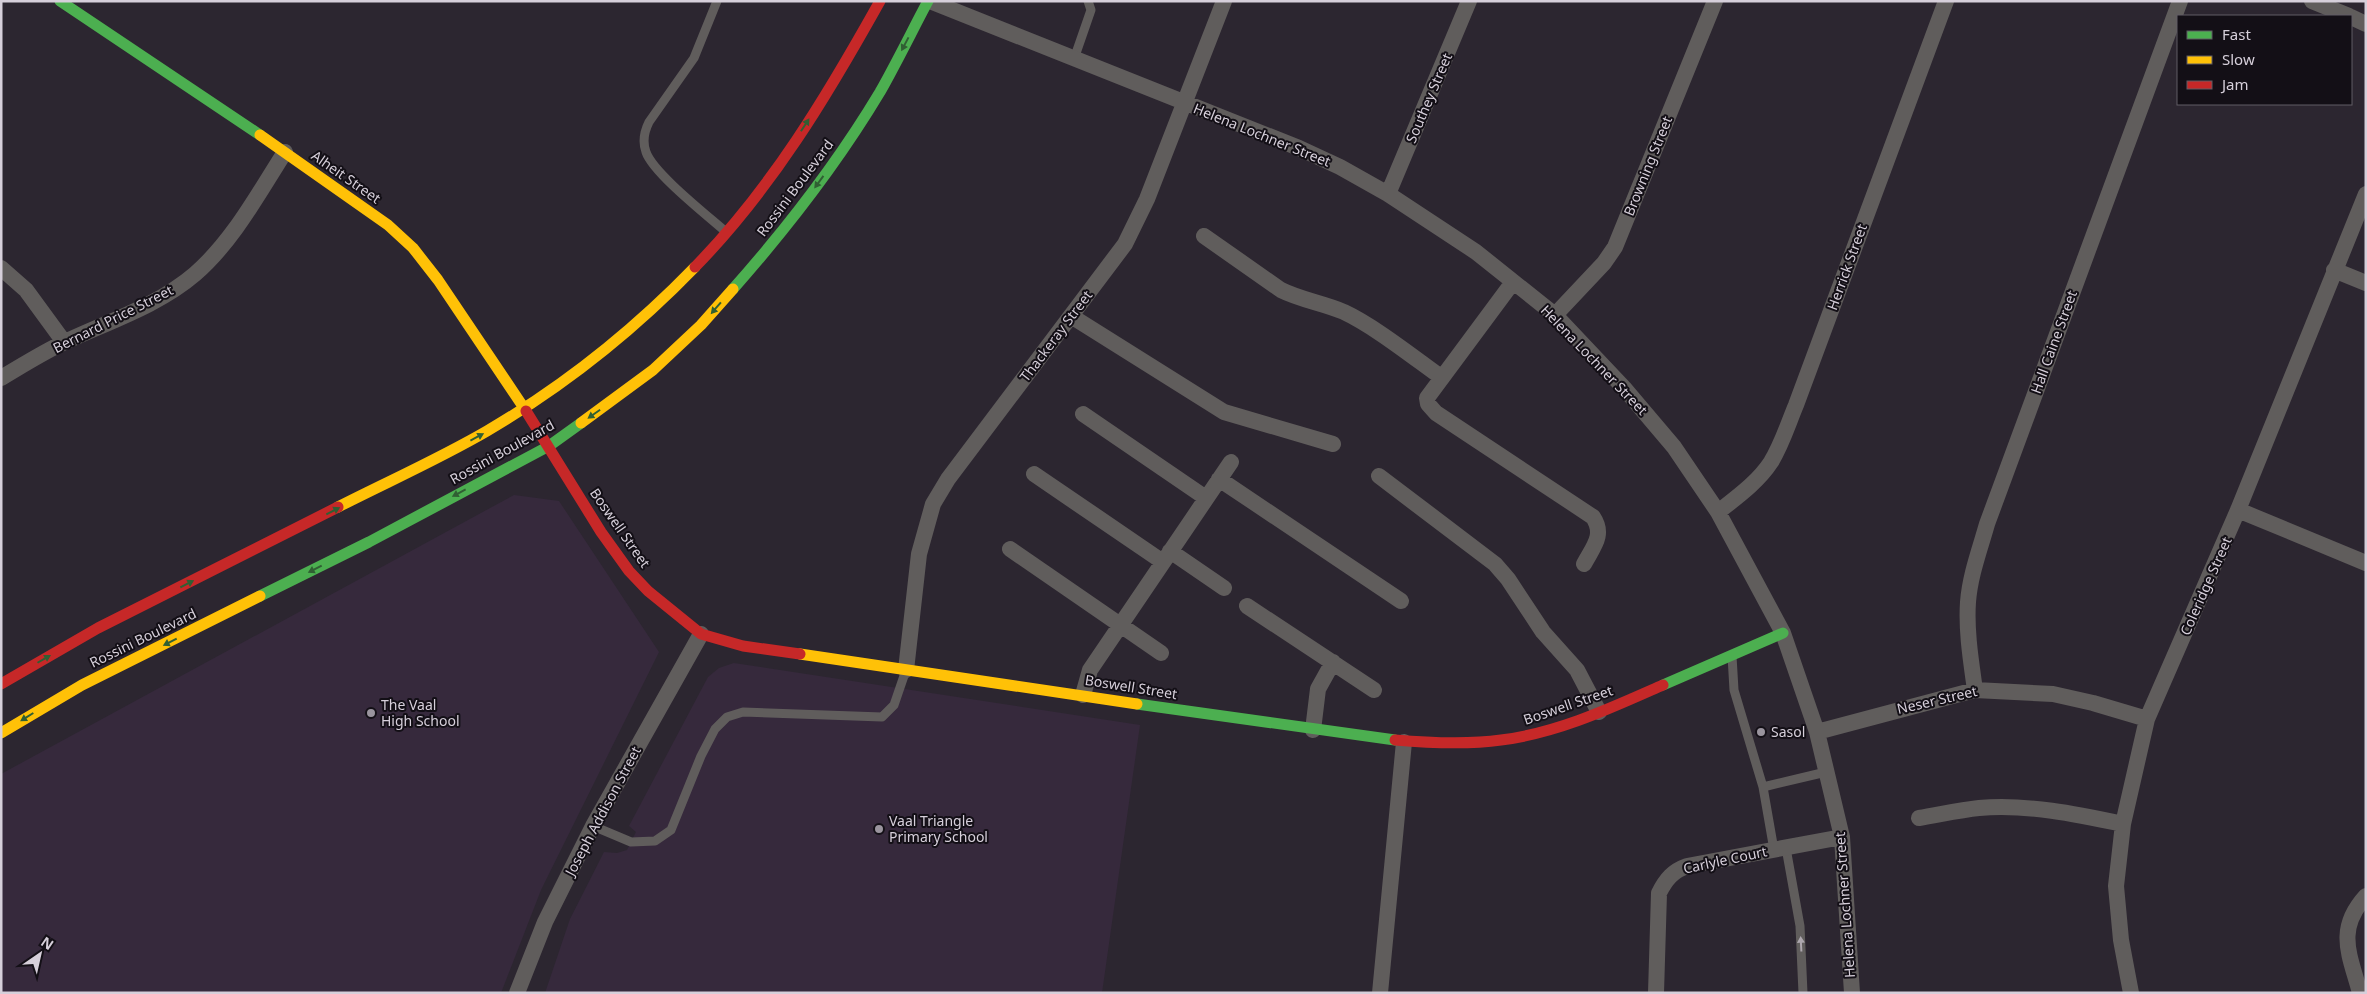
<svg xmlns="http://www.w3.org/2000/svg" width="2367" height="994" font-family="'Noto Sans',sans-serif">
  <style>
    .built { fill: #36293c }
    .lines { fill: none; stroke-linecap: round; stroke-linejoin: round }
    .lane { stroke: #605d5c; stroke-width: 9 }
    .street { stroke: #605d5c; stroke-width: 16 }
    .fast { stroke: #4caf50; stroke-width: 11 }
    .slow { stroke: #ffc107; stroke-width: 11 }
    .jam { stroke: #c62828; stroke-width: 11 }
    .oneway { fill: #305f33 }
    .oneway2 { fill: #ada7ae }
    .poi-dot { fill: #9a949e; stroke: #130f16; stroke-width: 2 }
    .labels { text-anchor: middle; stroke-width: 4; stroke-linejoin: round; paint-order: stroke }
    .street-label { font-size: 14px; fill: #d6cfda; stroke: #130f16 }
    .poi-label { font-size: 14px; fill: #d6cfda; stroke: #130f16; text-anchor: start }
  </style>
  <rect width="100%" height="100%" fill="#2c2630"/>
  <!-- built -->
  <path class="built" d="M514,495L559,501L659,652L541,890L501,993H1V774Z
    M734,663L1140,725L1102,993H545L570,919L604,852L617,853L627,850L636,832L629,826L708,677L719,668Z"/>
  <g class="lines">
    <!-- lane -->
    <path class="lane" d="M717,1L694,58L649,122C644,132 642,141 646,152C653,173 708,216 726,232
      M1074,59L1091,10L1088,1
      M1732,656L1734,690L1763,787L1826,772
      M1763,787L1774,850
      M593,826L631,842L655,841L671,830L701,756L715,729L727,717L743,712L882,717L894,705L906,670
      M1786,848L1800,926L1803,993"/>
    <!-- street -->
    <path class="street" d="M930,1L1299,148L1340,167L1388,194L1476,252L1555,315L1624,388L1674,447L1718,512L1783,633L1817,732L1842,837L1852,993
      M2312,1L2349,16
      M2351,17L2366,24
      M1388,194L1469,1
      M1204,236L1281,290C1301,300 1323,303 1344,312C1374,326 1413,357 1441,377
      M1,268L26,290L64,342
      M2334,270L2366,283
      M1513,282L1427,398L1428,404L1436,413L1593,517C1605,535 1593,547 1584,564
      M1555,315L1604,263L1615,247L1715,1
      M1071,316L1224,412L1333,444
      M1,378C23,365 45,351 67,341C110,321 159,305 195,274C233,241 258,194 285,152
      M1083,414L1206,498
      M1034,474L1163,562
      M1379,476L1495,564L1508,579L1543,632L1577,670L1599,712
      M1219,479L1401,601
      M2238,510L2366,563
      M1718,512C1737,497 1758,482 1771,462C1782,444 1788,424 1796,405L1946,1
      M1010,549L1161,653
      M1170,551L1224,588
      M1247,606L1374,690
      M906,670L919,554L933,504L948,479L1125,244L1147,199L1224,1
      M1975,690C1971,661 1966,631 1968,602C1970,575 1980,549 1987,524L2180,1
      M1083,695L1090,670L1231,462
      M1313,730L1318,689L1333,662
      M1817,732L1975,690L2053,694L2093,703L2147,719
      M1919,818C1938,815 1959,810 1979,808C2028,804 2076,814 2123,824
      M517,993L545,922L593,826L701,634
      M1380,993L1404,742
      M1656,993L1659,893C1666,879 1673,871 1687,866L1842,837
      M2131,993L2121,940L2116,886L2123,824L2147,719L2238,510L2366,194
      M2360,993C2350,955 2335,930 2366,896"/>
    <!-- fast -->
    <path class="fast" d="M60,1L260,135
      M733,289C787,228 838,162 880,92C897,62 912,31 928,1
      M260,596L369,542L549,446L581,423
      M1663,685L1783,633
      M1137,704L1395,740"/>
    <!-- slow -->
    <path class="slow" d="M260,135L388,225L413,248L438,280L526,411
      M581,423L653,370L701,325L733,289
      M338,507C387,482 439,459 487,431C564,386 633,331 695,267
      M800,654L1137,704
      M1,733L82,685L260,596"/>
    <!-- jam -->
    <path class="jam" d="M695,267C772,188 827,96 880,1
      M526,411L601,532L629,571L648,591L701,634L743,646L800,654
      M1,684L98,628L338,507
      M1395,740C1430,743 1466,745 1501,740C1558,733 1611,708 1663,685"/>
  </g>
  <!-- one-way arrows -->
  <defs><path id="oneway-solid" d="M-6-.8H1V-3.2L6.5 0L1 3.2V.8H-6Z" transform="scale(1.25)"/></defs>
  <g class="oneway">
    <use href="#oneway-solid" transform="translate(905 44) rotate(118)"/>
    <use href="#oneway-solid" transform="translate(805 125) rotate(-57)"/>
    <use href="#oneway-solid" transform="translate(819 182) rotate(126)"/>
    <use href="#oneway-solid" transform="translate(716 308) rotate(131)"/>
    <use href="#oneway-solid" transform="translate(594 414) rotate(145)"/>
    <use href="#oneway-solid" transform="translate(477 437) rotate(-28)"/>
    <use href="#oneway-solid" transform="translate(459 493) rotate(152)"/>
    <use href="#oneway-solid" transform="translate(333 511) rotate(-27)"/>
    <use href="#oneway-solid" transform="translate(315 569) rotate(153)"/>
    <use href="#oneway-solid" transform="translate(187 584) rotate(-27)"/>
    <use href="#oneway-solid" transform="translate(170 642) rotate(153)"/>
    <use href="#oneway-solid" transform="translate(44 659) rotate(-30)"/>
    <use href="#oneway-solid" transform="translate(27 717) rotate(148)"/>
  </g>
  <use class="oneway2" href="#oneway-solid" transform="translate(1801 944) rotate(-93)"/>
  <!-- markers -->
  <g class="poi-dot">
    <circle cx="371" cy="713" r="5"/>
    <circle cx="1761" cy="732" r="5"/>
    <circle cx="879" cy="829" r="5"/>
  </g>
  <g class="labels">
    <!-- street labels -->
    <g class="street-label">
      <text transform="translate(1429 98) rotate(-67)" y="5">Southey Street</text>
      <text transform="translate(1262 135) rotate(22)" y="5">Helena Lochner Street</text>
      <text transform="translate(1648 166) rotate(-68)" y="5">Browning Street</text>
      <text transform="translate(346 177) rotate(35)" y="5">Alheit Street</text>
      <text transform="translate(795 188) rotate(-53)" y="5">Rossini Boulevard</text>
      <text transform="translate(1847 267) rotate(-70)" y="5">Herrick Street</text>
      <text transform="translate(113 319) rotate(-27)" y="5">Bernard Price Street</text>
      <text transform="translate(1056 336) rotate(-53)" y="5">Thackeray Street</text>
      <text transform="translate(2054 342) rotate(-70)" y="5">Hall Caine Street</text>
      <text transform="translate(1594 360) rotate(46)" y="5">Helena Lochner Street</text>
      <text transform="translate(502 452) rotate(-29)" y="5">Rossini Boulevard</text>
      <text transform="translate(620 528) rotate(55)" y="5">Boswell Street</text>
      <text transform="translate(2206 586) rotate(-66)" y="5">Coleridge Street</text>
      <text transform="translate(143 638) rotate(-26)" y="5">Rossini Boulevard</text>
      <text transform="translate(1131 687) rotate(9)" y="5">Boswell Street</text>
      <text transform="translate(1937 700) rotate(-13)" y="5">Neser Street</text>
      <text transform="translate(1568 705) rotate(-19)" y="5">Boswell Street</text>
      <text transform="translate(603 811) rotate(-62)" y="5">Joseph Addison Street</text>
      <text transform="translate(1725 860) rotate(-12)" y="5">Carlyle Court</text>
      <text transform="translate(1845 905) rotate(-94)" y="5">Helena Lochner Street</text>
    </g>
    <!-- poi labels -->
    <g class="poi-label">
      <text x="381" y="710">The Vaal<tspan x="381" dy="16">High School</tspan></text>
      <text x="1771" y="737">Sasol</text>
      <text x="889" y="826">Vaal Triangle<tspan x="889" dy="16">Primary School</tspan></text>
    </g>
  </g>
  <!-- border -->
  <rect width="2367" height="994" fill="none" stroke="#d6cfda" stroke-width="5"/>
  <!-- legend -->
  <rect x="2177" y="15" width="175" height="90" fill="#130f16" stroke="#615c64"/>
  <rect x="2187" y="31" width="25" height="8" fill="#4caf50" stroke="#615c64"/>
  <text x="2222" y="40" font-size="15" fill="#d6cfda">Fast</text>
  <rect x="2187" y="56" width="25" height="8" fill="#ffc107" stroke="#615c64"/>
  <text x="2222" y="65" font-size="15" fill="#d6cfda">Slow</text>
  <rect x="2187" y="81" width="25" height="8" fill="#c62828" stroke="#615c64"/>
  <text x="2222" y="90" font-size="15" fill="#d6cfda">Jam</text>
  <!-- north arrow -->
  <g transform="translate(40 954) rotate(34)" stroke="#130f16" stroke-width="4" paint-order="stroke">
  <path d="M0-4L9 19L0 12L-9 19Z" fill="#d6cfda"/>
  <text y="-8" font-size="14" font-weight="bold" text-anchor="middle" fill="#d6cfda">N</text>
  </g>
</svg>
